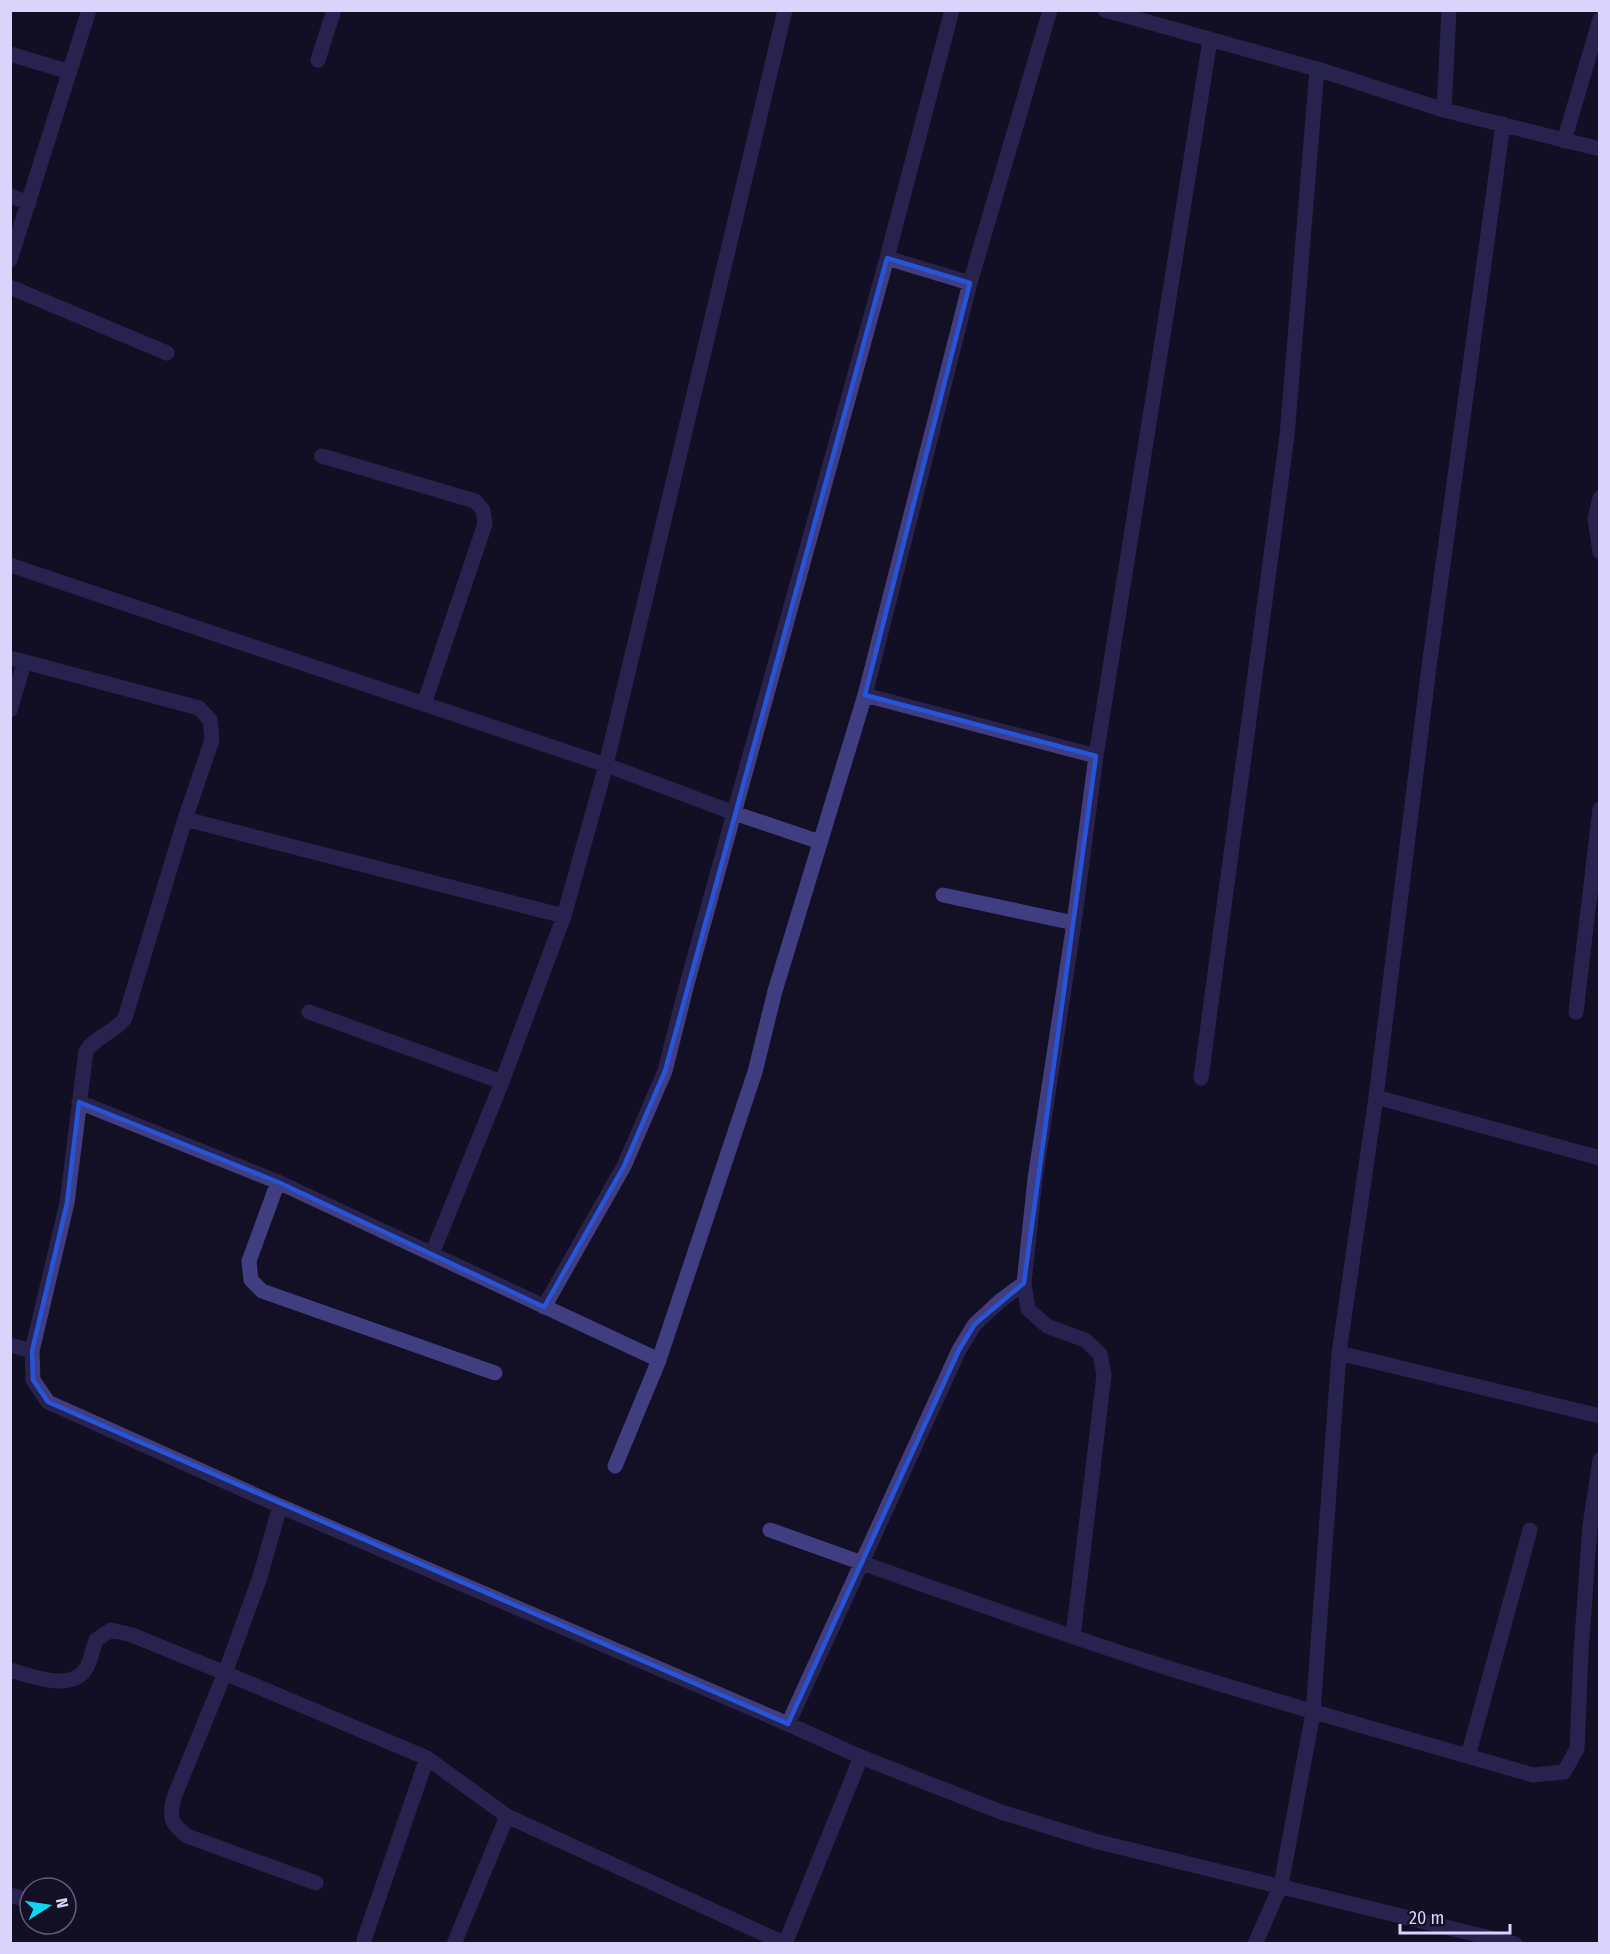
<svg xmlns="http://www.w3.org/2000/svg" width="1610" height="1954" font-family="'Fira Sans Condensed',sans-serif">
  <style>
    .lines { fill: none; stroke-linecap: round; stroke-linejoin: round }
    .minor { stroke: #413d81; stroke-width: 15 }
    .marked { fill: none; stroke: #2655da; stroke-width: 4.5; stroke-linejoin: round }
  </style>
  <rect width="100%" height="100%" fill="#130f24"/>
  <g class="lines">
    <!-- minor -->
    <path class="minor" d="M1105,10L1317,69L1444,110L1600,149
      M10,54L70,72
      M318,60L334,10
      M1444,110L1449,10
      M1564,141L1600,19
      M10,196L29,203
      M887,258L970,283
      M10,260L89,10
      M10,287L167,353
      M322,456L475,501L483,510L485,524L424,704
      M1600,498L1595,519L1600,552
      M10,565L606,765L734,813L820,842
      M10,658L199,708L210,720L212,740L185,819L125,1018C113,1034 97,1035 86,1051L67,1203L32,1351
      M865,695L1096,756L1074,923L1035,1179L1024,1283L1028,1309L1047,1326L1085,1340L1100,1354L1104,1375L1073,1637
      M10,710L24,663
      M1096,756L1210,40
      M185,819L564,916
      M943,895L1074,923
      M309,1012L502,1082
      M1576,1012L1600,809
      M1201,1078L1287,436L1317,69
      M1376,1097L1600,1158
      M79,1102L278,1182L659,1360
      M278,1182L249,1261L251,1280L262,1291L495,1373
      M432,1254L502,1082L564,916L606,765L785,10
      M544,1307L624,1166L665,1071L687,984L887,258L952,10
      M10,1345L32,1351L33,1380L48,1402L280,1506L259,1580L225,1673L427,1758L507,1816L454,1944
      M1339,1353L1600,1416
      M615,1466L659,1360L755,1072L775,991L865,695L970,283L1050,10
      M280,1506L788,1724L861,1757L1001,1812L1095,1841L1515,1944
      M770,1530C895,1575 1020,1620 1146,1661C1274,1702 1404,1737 1533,1775L1564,1772L1577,1749L1581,1652L1590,1526L1600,1460
      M10,1670C31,1676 73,1693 87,1667C91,1659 93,1648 96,1640L111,1630L132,1635L225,1673L174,1797C169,1818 170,1823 187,1836L316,1883
      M788,1724L959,1350L975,1324L1000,1301L1024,1283
      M1468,1756L1530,1530
      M507,1816L786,1944
      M10,1895L30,1901
      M364,1940L427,1758
      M785,1944L861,1757
      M1255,1944L1281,1885L1313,1713L1339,1353L1376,1097L1429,667L1503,124"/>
  </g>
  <!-- marked area -->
  <path d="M0 0H1610V1954H0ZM887,258L970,283L865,695L1096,756L1024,1283L975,1324L959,1350L788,1724L48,1402L33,1380L32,1351L67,1203L79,1102L278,1182L544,1307L624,1166L665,1071Z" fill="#130f24" fill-opacity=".55" fill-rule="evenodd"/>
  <path class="marked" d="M887,258L970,283L865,695L1096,756L1024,1283L975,1324L959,1350L788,1724L48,1402L33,1380L32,1351L67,1203L79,1102L278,1182L544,1307L624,1166L665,1071Z"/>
  <!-- border -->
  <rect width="1610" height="1954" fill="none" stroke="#dad4fd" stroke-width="24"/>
  <!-- north arrow -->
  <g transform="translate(48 1906) rotate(78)"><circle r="28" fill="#130f24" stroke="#635e7b" stroke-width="1.5"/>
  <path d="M0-4.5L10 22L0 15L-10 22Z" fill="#0ad6f3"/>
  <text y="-9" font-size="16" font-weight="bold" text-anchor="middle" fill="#dad4fd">N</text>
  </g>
  <!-- scale -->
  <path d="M1400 1924v9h110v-9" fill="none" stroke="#dad4fd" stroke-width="3"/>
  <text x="1409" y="1924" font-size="18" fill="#dad4fd" stroke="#130f24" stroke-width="4.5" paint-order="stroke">20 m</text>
</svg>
